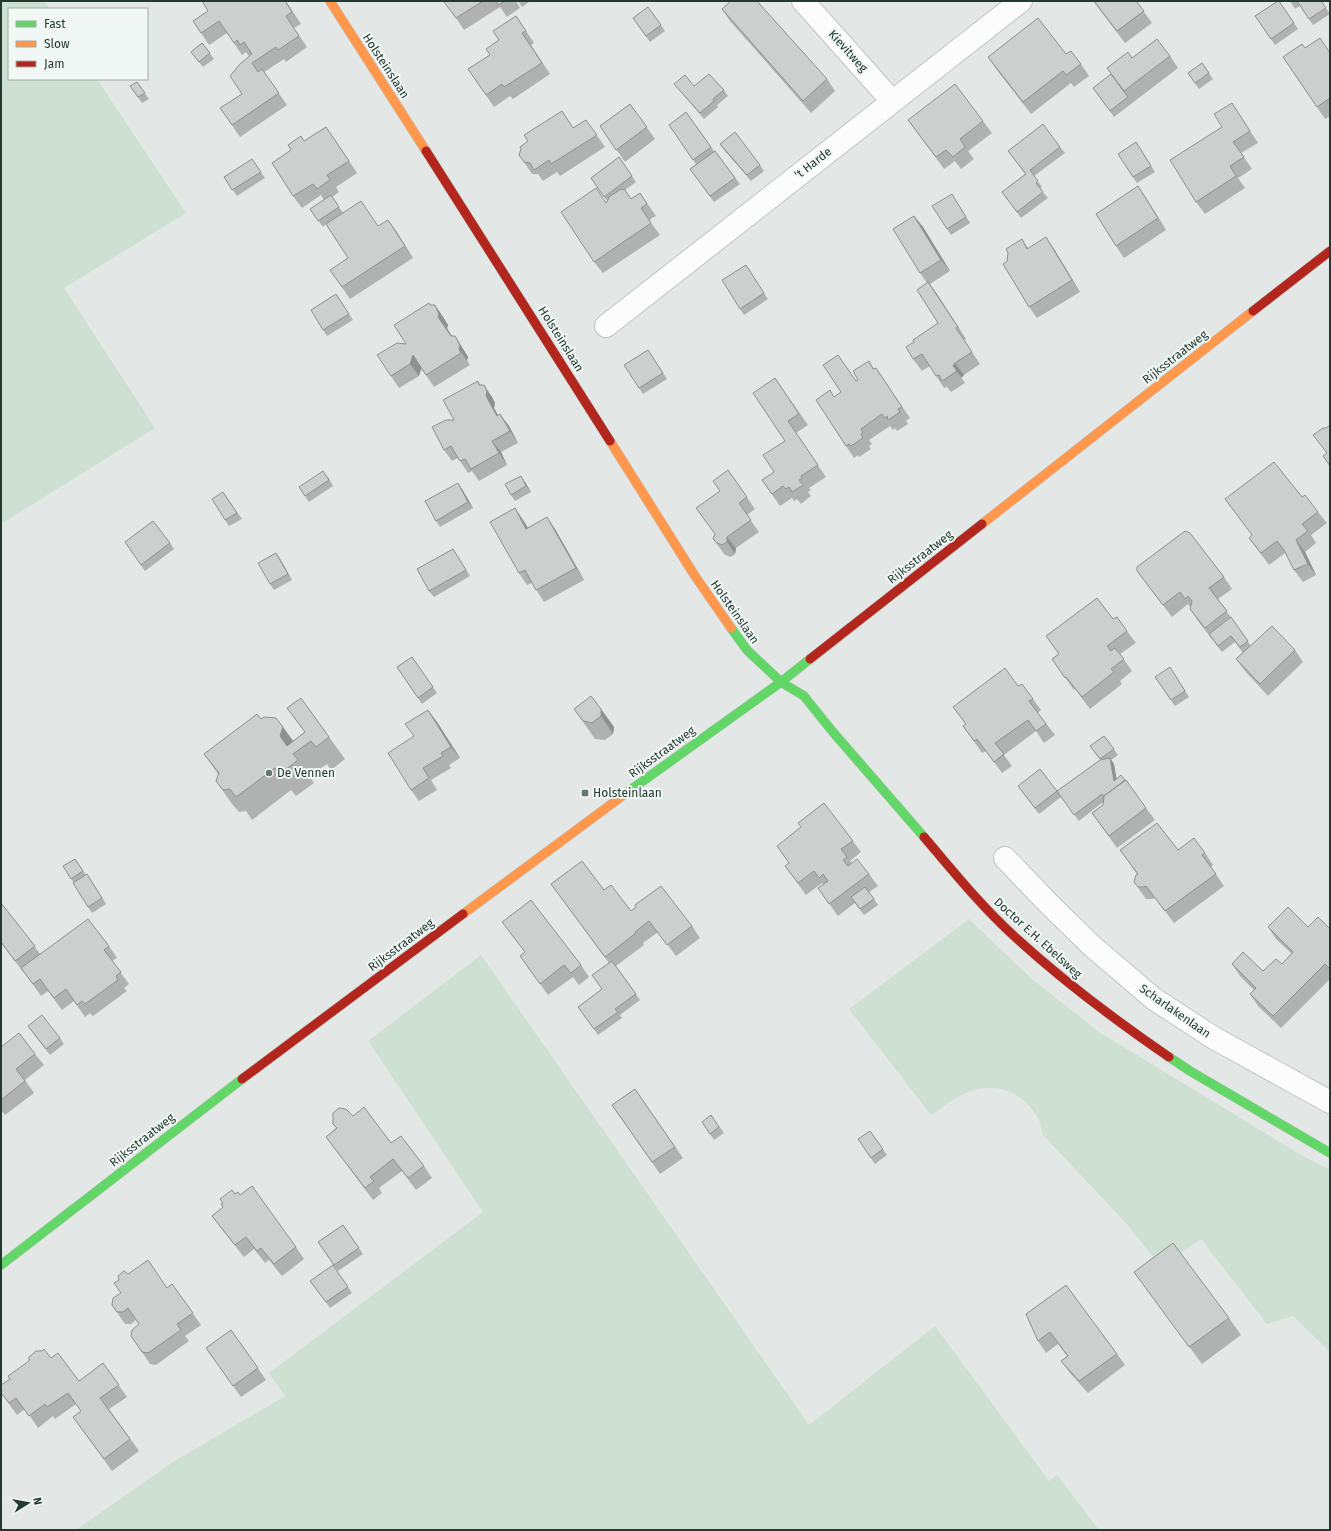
<svg xmlns="http://www.w3.org/2000/svg" width="1331" height="1531" font-family="'Fira Sans',sans-serif">
  <style>
    .green { fill: #cee0d2 }
    .lines { fill: none; stroke-linecap: round; stroke-linejoin: round }
    .street-casing { stroke: #c0c5c3; stroke-width: 24 }
    .fast-casing { stroke: #c0c6c3; stroke-width: 10 }
    .slow-casing { stroke: #c0c6c3; stroke-width: 10 }
    .jam-casing { stroke: #c0c6c3; stroke-width: 10 }
    .street { stroke: #fbfcfb; stroke-width: 22 }
    .fast { stroke: #63d668; stroke-width: 9 }
    .slow { stroke: #ff974d; stroke-width: 9 }
    .jam { stroke: #b3261e; stroke-width: 9 }
    .wall { fill: #afb2b0 }
    .shaded-wall { fill: #8e9190 }
    .building { fill: #cbcfcd; stroke: #8e9190 }
    .poi-dot { fill: #667771; stroke: #f1f7f4; stroke-width: 1.5 }
    .labels { text-anchor: middle; stroke-width: 4; stroke-linejoin: round; paint-order: stroke }
    .street-label { font-size: 12px; fill: #233a32; stroke: #f1f7f4 }
    .poi-label { font-size: 12px; fill: #233a32; stroke: #f1f7f4; text-anchor: start }
  </style>
  <rect width="100%" height="100%" fill="#e3e8e6"/>
  <!-- green -->
  <path class="green" d="M1,1H44L50,9H9V79H97L186,213L64,288L155,428L1,524Z
    M969,919L1032,979L1099,1032L1301,1155L1330,1170V1352L1293,1316L1267,1324L1201,1239L1161,1267L1126,1223L1043,1135C1041,1130 1041,1123 1038,1118C1026,1096 1003,1084 979,1089C961,1092 945,1106 931,1115L849,1009Z
    M481,955L809,1425L935,1326L1049,1481L1057,1475L1099,1530H76L173,1462L285,1396L269,1373L483,1212L368,1041Z"/>
  <g class="lines">
    <!-- street casing -->
    <g class="street-casing">
      <path id="street" d="M803,1L892,101
        M606,326L1021,1
        M1005,858L1048,903L1092,946L1154,999L1214,1038L1330,1102"/>
    </g>
    <!-- fast casing -->
    <g class="fast-casing">
      <path id="fast" d="M731,628L747,650L781,682L804,696L832,731L924,837
        M629,791L781,682L810,659
        M1169,1057L1190,1071L1330,1153
        M1,1265L242,1079"/>
    </g>
    <!-- slow casing -->
    <g class="slow-casing">
      <path id="slow" d="M330,1L426,151
        M610,441L695,576L731,628
        M982,524L1253,311
        M463,914L629,791"/>
    </g>
    <!-- jam casing -->
    <g class="jam-casing">
      <path id="jam" d="M426,151L610,441
        M1253,311L1330,251
        M810,659L982,524
        M924,837C953,871 981,906 1014,936C1062,980 1115,1020 1169,1057
        M242,1079L463,914"/>
    </g>
    <!-- street -->
    <use href="#street" class="street"/>
    <!-- fast -->
    <use href="#fast" class="fast"/>
    <!-- slow -->
    <use href="#slow" class="slow"/>
    <!-- jam -->
    <use href="#jam" class="jam"/>
  </g>
  <!-- wall -->
  <path class="wall" d="M286,1L301,24L294,28L307,47L286,62L284,59L264,72L287,105L240,137L220,108L242,94L252,54L249,56L246,52L242,55L227,33L209,45L193,21Z
    M446,1H516L520,8L507,17L500,7L464,30L456,18Z
    M518,1H530L522,7Z
    M1093,1H1136L1152,23L1125,43Z
    M1279,1L1298,29L1275,45L1255,16Z
    M1290,1H1321L1330,14L1313,25L1300,6L1295,9Z
    M648,7L665,31L650,42L633,18Z
    M722,9L827,79L835,91L811,113L730,21Z
    M516,16L534,43L531,45L550,74L513,99L510,96L494,107L468,69L490,55Z
    M202,43L214,59L203,67L191,52Z
    M1305,48L1330,52V116L1325,119L1283,57Z
    M1066,54L1081,64L1089,76L1074,87L1071,83L1031,114L996,69L988,57Z
    M1170,56L1178,68L1114,117L1093,88L1132,58Z
    M1202,63L1213,79L1199,89L1188,73Z
    M137,82L149,99L142,103L130,86Z
    M674,84L724,90L728,96L717,105L718,107L704,119L679,90Z
    M1232,103L1258,143L1241,153L1252,169L1238,178L1245,188L1205,214L1196,202L1222,127Z
    M630,104L655,139L625,162L600,126Z
    M686,112L714,151H715L740,184L714,202L690,169L696,164L669,125Z
    M586,120L605,147L560,176L557,172L543,181L538,174H532L519,155L573,128Z
    M908,120L983,121L992,133L968,151L974,159L961,169L955,161L944,169Z
    M334,138L357,173L336,187L339,192L332,197L343,213L378,226L396,231L413,258L350,299L330,270L348,258L326,224L323,227L310,209L324,200L321,195L302,208L293,196L291,150L304,141Z
    M720,144L760,165L764,171L751,181L724,150Z
    M1060,147L1065,153L1034,176L1042,187L1040,189L1048,198L1021,218L1002,192L1025,174L1008,151Z
    M1140,148L1155,172L1137,183L1133,177Z
    M619,157L636,182L625,190L631,199L640,193L656,216L649,220L660,235L603,273L594,262L607,201L591,178Z
    M252,159L265,178L237,196L224,177Z
    M1138,186L1146,198L1166,230L1124,258L1116,246Z
    M952,194L970,223L951,235L947,229Z
    M914,216L923,227L950,271L930,284L966,339L964,340L980,364L964,375L961,378L965,383L951,392L947,387L944,388L930,366L922,371L913,359L914,342L938,323L927,283L920,273Z
    M1022,239L1028,248L1054,249L1080,292L1037,318L1029,307L1007,261Z
    M746,265L768,299L744,315L740,309Z
    M336,294L353,320L327,336L323,330Z
    M430,305H435L443,317L448,325L447,328L451,336H455L468,357L467,361L470,365L434,387L421,368L419,376L399,388L391,376L406,344Z
    M652,356L667,379L643,394L639,388Z
    M869,361L874,369L884,380L910,418L906,421L908,424L897,431L895,428L893,430L890,426L869,440L872,444L869,446L871,449L859,457L858,455L854,458L846,446L834,397L858,380Z
    M775,378L808,425L796,433L826,477L809,488L811,490L808,492L811,496L801,504L797,499L794,501L792,498L780,506L762,480L774,472L785,441Z
    M480,385L492,397L495,403L494,408L498,415L509,426L518,443L501,452L507,465L479,481L472,471L468,473L458,458L452,461L444,450L454,420Z
    M728,470L755,509L747,515L759,532L736,548L735,554L731,557L725,555L713,539L715,534Z
    M328,477L333,486L309,502L299,487Z
    M525,482L531,492L515,501L511,495Z
    M462,489L473,508L440,527L436,521Z
    M223,492L242,519L229,526L225,520Z
    M1302,497L1318,512L1327,523L1311,535L1316,543L1305,552L1316,575L1303,582L1294,570L1285,553L1269,565L1249,538L1252,535L1225,499Z
    M515,508L523,520L528,528L555,529L584,580L544,602L532,583L527,585L519,573Z
    M125,542L170,543L174,549L145,571Z
    M453,549L470,576L434,597L429,591Z
    M276,553L280,559L292,580L274,590L270,584Z
    M1137,571L1224,577L1232,589L1218,599L1251,646L1295,650L1303,662L1268,696L1245,671L1236,659L1243,653L1235,642L1222,652L1198,621L1190,609V607L1188,604L1172,617L1146,583Z
    M1113,619L1127,631L1136,643L1120,654L1132,671L1120,681L1122,684L1090,709L1075,689L1074,690L1052,659L1059,654L1046,636Z
    M412,657L437,693L422,704L397,667Z
    M1174,673L1189,697L1175,706L1155,677Z
    M1018,686L1033,699L1041,710L1038,713L1055,735L1044,743L1036,731L1004,755L1012,766L1002,773L986,751L982,753L963,726L966,725L953,707Z
    M591,696L614,727L613,734L605,740L595,739L574,709Z
    M287,708L329,737L345,759L331,770L327,764L309,776L314,783L296,796L291,790L252,820L246,811L239,812L232,804L216,781L218,774L204,754L261,719L293,741L305,732Z
    M428,710L437,722L460,758L449,765L451,768L431,780L437,790L419,801L411,790L414,736Z
    M1104,736L1118,755L1111,760L1114,764L1116,779L1146,808L1155,820L1117,848L1092,813L1103,805V802L1079,821L1061,797L1039,814L1022,792L1057,791L1101,760L1090,746Z
    M853,841L861,852L850,861L852,863L869,874L878,886L869,892L878,905L864,915L855,903L838,916L818,888L823,884L822,883L806,895L785,866L789,863L777,846Z
    M1120,850H1178L1205,853L1213,865L1211,867L1224,886L1174,923L1155,898L1153,899H1146L1134,882L1137,874Z
    M75,859L86,875L91,880L106,904L92,913L88,907L74,883L63,866Z
    M551,884L604,890L631,911L692,926L700,938L676,956L658,932L643,943L644,945L616,966L640,1000L620,1015L622,1018L598,1035L578,1007L602,989L609,963Z
    M1,903L40,954L109,946L117,958L112,961L129,984L124,988L127,991L93,1016L90,1013L85,1017L74,1001L62,1010L48,991L41,996L24,972V973L1,943Z
    M502,922L581,965L589,977L579,985L573,977L548,995L520,956L525,952Z
    M1268,927H1308L1330,929V979L1281,1028L1258,1006L1250,994L1254,990L1240,976L1232,964L1263,971L1282,964L1292,954L1276,939Z
    M32,1032L60,1038L64,1044L50,1055Z
    M1,1047L35,1054L44,1065L25,1080L34,1093L5,1115L1,1110Z
    M635,1089L683,1158L660,1174L612,1105Z
    M711,1115L724,1133L714,1140L702,1122Z
    M353,1116L424,1166L432,1178L416,1190L402,1171L379,1188L382,1193L373,1200L326,1137L336,1128L333,1124Z
    M870,1131L887,1155L875,1164L858,1139Z
    M235,1194L296,1247L304,1259L282,1276L269,1260L265,1263L254,1249L244,1257L220,1227L212,1216L223,1207Z
    M343,1225L363,1254L338,1271L318,1242Z
    M333,1265L352,1293L330,1308L310,1281Z
    M1134,1272L1229,1318L1241,1335L1202,1364Z
    M128,1274L167,1288L172,1284L201,1325L185,1336L189,1341L156,1365L150,1364L131,1336L139,1324L136,1320L131,1324H125L112,1305L121,1293Z
    M1026,1314L1117,1354L1125,1365L1088,1393L1070,1373L1061,1361L1067,1356L1058,1344L1046,1353L1038,1341Z
    M231,1330L266,1380L241,1397L206,1348Z
    M51,1358L79,1381L103,1363L127,1397L109,1409L139,1451L112,1471L73,1417L81,1411L76,1404L55,1419L53,1416L38,1428L25,1409L17,1415L1,1393Z"/>
  <!-- shaded-wall -->
  <path class="shaded-wall" d="M1138,186L1146,198L1166,230L1158,218Z
    M914,216L923,227L950,271L941,260Z
    M388,220L396,231L413,258L405,246Z
    M1046,237L1054,249L1080,292L1072,280Z
    M928,282L937,294L966,339Z
    M435,305L443,317L448,325L447,328L459,348L438,317Z
    M455,336L468,357L467,361L470,365L459,349Z
    M413,355L422,367L419,376L410,364Z
    M955,363L964,375L961,378L965,383L953,366Z
    M478,381L486,393L484,385L492,397L495,403L494,408L505,428L497,416Z
    M500,414L509,426L518,443L510,431Z
    M492,441L501,452L507,465L499,453Z
    M521,476L525,482L531,492L526,486Z
    M458,483L462,489L473,508L468,502Z
    M515,508L523,520L535,540L526,529Z
    M547,517L555,529L584,580L576,568Z
    M727,537L736,548L735,554L727,542Z
    M1296,540L1305,552L1316,575L1308,564Z
    M276,553L280,559L292,580L288,574Z
    M601,709L614,727L613,734L601,716Z
    M428,710L437,722L460,758L451,747Z
    M283,727L299,749L293,754L280,736Z
    M1110,758L1114,764L1118,787L1114,781Z"/>
  <!-- building -->
  <path class="building" d="M202,1H285L292,12L286,16L299,36L278,50L276,47L252,63L258,72L262,69L279,93L232,125L220,108L242,94L230,76L240,64L252,54L244,42L240,45L237,40L234,43L219,21L201,33L193,21L208,11Z
    M446,1H483L456,18L444,2Z
    M496,1H505L498,5Z
    M731,1H757L827,79L803,101L722,9Z
    M1094,1H1136L1144,11L1117,31Z
    M1278,1H1279L1294,23L1271,39L1255,16Z
    M1297,1H1321L1326,8L1309,19Z
    M648,7L661,25L646,36L633,18Z
    M516,16L526,31L522,33L542,63L504,87L502,84L486,95L468,69L490,55L486,49L499,40L493,31Z
    M1038,18L1066,54L1071,51L1081,64L1066,75L1063,71L1023,102L988,57Z
    M1320,38L1330,53V98L1317,107L1283,57L1302,44L1305,48Z
    M1157,39L1170,56L1124,91L1107,68L1128,52L1132,58Z
    M202,43L210,53L199,62L191,52Z
    M1202,63L1209,73L1195,83L1188,73Z
    M709,74L724,90L713,99L714,101L700,113L674,84L685,75L694,86Z
    M1111,74L1128,97L1110,111L1093,88Z
    M137,82L145,93L138,97L130,86Z
    M955,84L983,121L960,139L965,147L953,157L946,150L936,157L908,120Z
    M1232,103L1250,131L1233,142L1244,157L1230,166L1236,176L1196,202L1170,160L1222,127L1214,114Z
    M630,104L647,127L616,150L600,126Z
    M562,111L573,128L586,120L597,135L551,164L549,160L534,170L530,163L524,162L519,155L521,149L520,147L528,141L524,135Z
    M686,112L711,147L693,160L669,125Z
    M1043,124L1060,147L1030,170L1038,181L1036,183L1043,192L1017,212L1002,192L1026,174L1008,151Z
    M326,127L349,161L327,175L330,180L317,189L313,184L293,196L272,163L291,150L288,145L301,136L304,141Z
    M735,132L760,165L747,175L720,144Z
    M1136,142L1151,166L1133,177L1118,154Z
    M715,151L735,178L710,196L690,169Z
    M619,157L632,176L604,197L591,178Z
    M252,159L261,172L232,190L224,177Z
    M1138,186L1158,218L1116,246L1096,214Z
    M596,188L606,203L608,200L609,197L621,189L625,190L631,199L640,193L647,204L641,208L651,223L594,262L561,212Z
    M952,194L966,217L947,229L932,206Z
    M331,195L339,207L318,221L310,209Z
    M361,201L378,226L388,220L405,246L342,287L330,270L348,258L326,224Z
    M914,216L941,260L920,273L893,229Z
    M1046,237L1072,280L1029,307L1003,264L1007,261L1008,253L1006,249L1022,239L1027,249Z
    M746,265L764,293L740,309L722,280Z
    M928,282L958,327L956,328L972,352L955,363L953,366L957,371L942,381L939,375L936,376L922,354L913,359L906,347L914,342L913,340L938,323L917,290Z
    M336,294L349,314L323,330L311,310Z
    M429,303L430,305H435L439,314L438,317L445,327L451,336H455L460,345L459,349L461,353L426,375L413,355L410,364L391,376L377,355L397,343L406,344L394,325Z
    M648,350L663,373L639,388L624,365Z
    M838,355L856,381L858,380L853,371L869,361L873,369L876,368L902,407L898,409L900,412L888,420L887,416L884,418L882,414L861,429L863,432L861,434L863,438L851,446L849,444L846,446L816,400L830,390L834,397L841,392L823,365Z
    M775,378L799,414L788,421L818,465L801,476L802,478L799,480L803,485L792,492L789,487L786,489L783,486L772,494L762,480L774,472L763,455L785,441L753,393Z
    M478,381L479,385H484L487,391L486,396L497,416L500,414L510,431L492,441L499,453L471,469L465,459L460,461L451,446L444,450L432,427L446,420H454L443,400Z
    M1330,425V466L1323,456L1327,453L1313,435L1323,428H1326Z
    M1274,462L1302,497L1305,495L1318,512L1302,524L1308,531L1296,540L1308,564L1294,570L1284,550L1277,541L1261,553L1249,538L1252,535L1225,499Z
    M728,470L747,497L739,503L751,520L727,537V542L722,545L717,543L713,539L715,534L696,508L720,491L713,481Z
    M323,471L329,480L305,496L299,487Z
    M521,476L526,486L511,495L505,484Z
    M458,483L468,502L436,521L425,501Z
    M223,492L237,513L225,520L212,499Z
    M515,508L526,529L547,517L576,568L536,590L525,570L519,573L490,522Z
    M153,521L170,543L141,565L125,542Z
    M1185,531L1190,533L1224,577L1209,588L1227,611L1205,628L1190,609L1192,601L1188,596L1185,599L1180,592L1163,605L1137,571V567Z
    M453,549L466,570L429,591L417,569Z
    M276,553L288,574L270,584L258,563Z
    M1097,598L1113,619L1117,617L1127,631L1107,646L1111,651L1115,648L1124,659L1111,669L1114,672L1082,697L1066,677L1065,678L1052,659L1059,654L1046,636Z
    M1231,617L1248,641L1240,647L1231,636L1218,646L1209,634Z
    M1272,626L1295,650L1260,684L1236,659Z
    M412,657L433,687L418,698L397,667Z
    M1170,667L1185,691L1171,700L1155,677Z
    M1005,668L1018,686L1022,684L1033,699L1029,701L1046,724L1036,731L1028,720L995,743L1004,754L994,762L977,739L974,741L963,726L966,724L953,707Z
    M591,696L601,709V716L592,723L583,721L574,709Z
    M301,698L329,737L316,747L311,741L293,754L298,760L280,774L275,768L236,797L230,789L223,790L216,781L219,773L204,754L257,714L261,719L264,717L276,718L283,727L280,736L287,746L305,732L287,708Z
    M428,710L451,747L441,753L443,756L423,768L429,778L411,790L388,753L414,736L405,724Z
    M1104,736L1114,749L1100,759L1090,746Z
    M1110,758L1114,781L1121,775L1125,780L1104,796L1102,794L1074,815L1057,791L1100,760Z
    M1040,769L1057,791L1035,808L1018,786Z
    M1126,780L1146,808L1109,836L1092,813L1103,805L1104,796Z
    M824,803L853,841L841,849L847,857L843,860L848,866L857,859L869,874L829,904L818,888L828,881L823,874L819,878L814,871L798,883L785,866L789,863L777,846L801,827L798,823Z
    M1157,823L1178,850L1194,838L1205,853L1202,855L1216,874L1165,911L1146,886L1144,887H1138L1134,882L1136,875L1138,874L1120,850Z
    M75,859L83,871L71,879L63,866Z
    M582,861L604,890L611,885L631,911L636,907L635,905L661,886L692,926L667,945L649,921L635,932L636,933L605,957L551,884Z
    M87,874L102,898L88,907L73,883Z
    M865,887L874,899L860,909L851,897Z
    M531,900L581,965L571,973L564,965L540,984L520,956L525,952L502,922Z
    M1,903L35,946L15,961L1,942Z
    M1288,907L1308,927L1318,917L1330,929V969L1325,964L1273,1016L1250,994L1256,988L1232,964L1243,952L1263,971L1276,959L1282,964L1293,952L1268,927Z
    M88,919L109,946L104,950L121,972L116,976L118,980L85,1004L82,1001L77,1005L66,989L54,998L40,979L33,984L21,968Z
    M612,961L636,994L615,1009L618,1012L594,1029L578,1007L602,989L592,975Z
    M42,1015L60,1038L46,1049L28,1026Z
    M19,1033L35,1054L16,1069L25,1081L1,1100V1047Z
    M635,1089L675,1147L652,1162L612,1105Z
    M364,1107L391,1143L401,1136L424,1166L408,1178L393,1159L370,1177L374,1181L365,1188L326,1137L337,1128L333,1124V1113L339,1108L346,1109L353,1116Z
    M711,1115L719,1127L710,1134L702,1122Z
    M870,1131L883,1149L871,1158L858,1139Z
    M252,1186L296,1247L274,1264L261,1248L257,1251L246,1237L235,1245L212,1216L223,1207L221,1204L223,1203L220,1199L232,1190L235,1194L238,1192L240,1195Z
    M343,1225L359,1248L334,1265L318,1242Z
    M1173,1243L1229,1318L1189,1347L1134,1272Z
    M148,1260L167,1288L172,1284L193,1313L177,1324L181,1330L148,1353L142,1352L131,1336L132,1330L139,1324L128,1308L123,1312H117L112,1305L113,1298L121,1293L114,1283L119,1280L118,1276L124,1271L128,1274Z
    M333,1265L348,1287L326,1302L310,1281Z
    M1066,1285L1117,1354L1079,1381L1061,1361L1068,1356L1050,1332L1038,1341L1026,1314Z
    M231,1330L258,1368L233,1386L206,1348Z
    M44,1349L51,1358L58,1353L79,1381L103,1363L119,1385L100,1398L130,1439L104,1459L73,1417L81,1411L68,1393L47,1407L45,1404L29,1416L16,1398L9,1403L1,1393V1385L10,1379L8,1376L29,1361V1357L36,1351H42Z"/>
  <!-- markers -->
  <g class="poi-dot">
    <circle cx="269" cy="773" r="4"/>
    <rect x="581" y="789" width="8" height="8" rx="2"/>
  </g>
  <g class="labels">
    <!-- street labels -->
    <g class="street-label">
      <text transform="translate(848 51) rotate(48)" y="4">Kievitweg</text>
      <text transform="translate(386 66) rotate(57)" y="4">Holsteinslaan</text>
      <text transform="translate(813 163) rotate(-38)" y="4">'t Harde</text>
      <text transform="translate(561 339) rotate(58)" y="4">Holsteinslaan</text>
      <text transform="translate(1175 357) rotate(-38)" y="4">Rijksstraatweg</text>
      <text transform="translate(920 557) rotate(-38)" y="4">Rijksstraatweg</text>
      <text transform="translate(735 612) rotate(55)" y="4">Holsteinslaan</text>
      <text transform="translate(662 752) rotate(-36)" y="4">Rijksstraatweg</text>
      <text transform="translate(1038 938) rotate(42)" y="4">Doctor E.H. Ebelsweg</text>
      <text transform="translate(401 945) rotate(-37)" y="4">Rijksstraatweg</text>
      <text transform="translate(1175 1011) rotate(35)" y="4">Scharlakenlaan</text>
      <text transform="translate(142 1140) rotate(-38)" y="4">Rijksstraatweg</text>
    </g>
    <!-- poi labels -->
    <g class="poi-label">
      <text x="277" y="777">De Vennen</text>
      <text x="593" y="797">Holsteinlaan</text>
    </g>
  </g>
  <!-- border -->
  <rect width="1331" height="1531" fill="none" stroke="#233a32" stroke-width="4"/>
  <!-- legend -->
  <rect x="8" y="8" width="140" height="72" fill="#f1f7f4" stroke="#9faba6"/>
  <rect x="16" y="21" width="20" height="6" fill="#63d668" stroke="#9faba6"/>
  <text x="44" y="28" font-size="12" fill="#233a32">Fast</text>
  <rect x="16" y="41" width="20" height="6" fill="#ff974d" stroke="#9faba6"/>
  <text x="44" y="48" font-size="12" fill="#233a32">Slow</text>
  <rect x="16" y="61" width="20" height="6" fill="#b3261e" stroke="#9faba6"/>
  <text x="44" y="68" font-size="12" fill="#233a32">Jam</text>
  <!-- north arrow -->
  <g transform="translate(28 1503) rotate(79)" stroke="#f1f7f4" stroke-width="3" paint-order="stroke">
  <path d="M0-3L7 15L0 10L-7 15Z" fill="#233a32"/>
  <text y="-6" font-size="11" font-weight="bold" text-anchor="middle" fill="#233a32">N</text>
  </g>
</svg>
